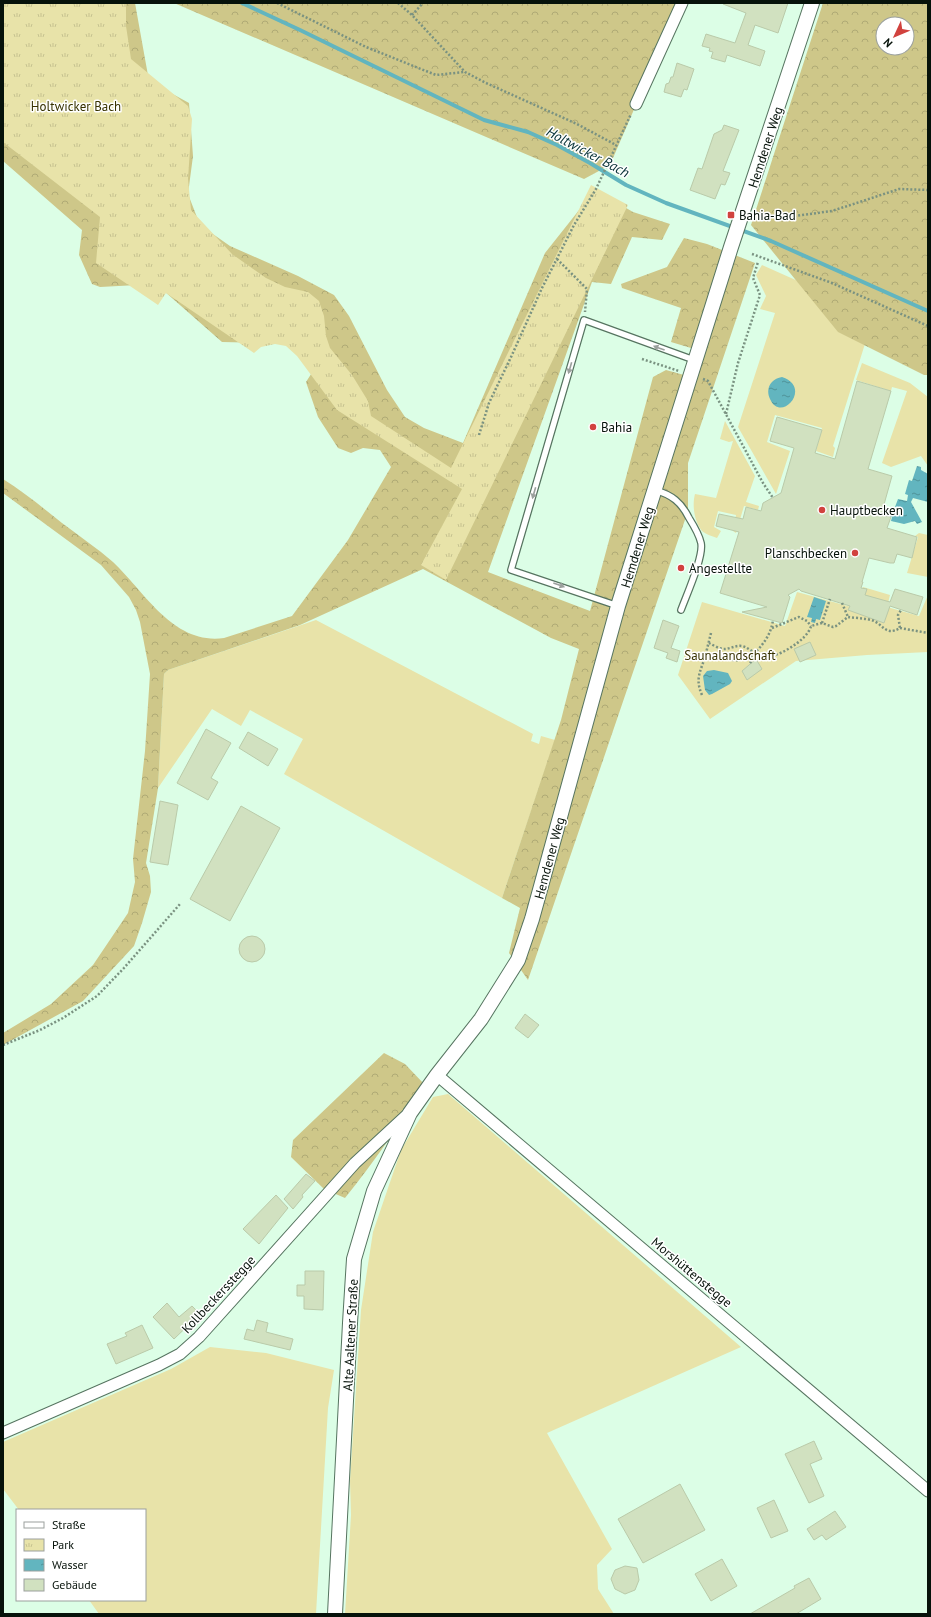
<svg xmlns="http://www.w3.org/2000/svg" width="931" height="1617" font-family="'PT Sans',sans-serif">
  <style>
    .green { fill: #e8e3a9 }
    .forest { fill: url(#forest-crowns); fill-rule: evenodd }
    .park { fill: url(#park-tufts) }
    .water { fill: url(#water-ripples) }
    .lines { fill: none; stroke-linecap: round; stroke-linejoin: round }
    .stream { stroke: #62b5bf; stroke-width: 4 }
    .building { fill: #d1e1c0; stroke: #bacaa9 }
    .service-casing { stroke: #567460; stroke-width: 8 }
    .minor-casing { stroke: #567460; stroke-width: 13 }
    .tertiary-casing { stroke: #567460; stroke-width: 16 }
    .path { stroke: #7a9281; stroke-width: 2.5; stroke-dasharray: 2 2; stroke-linecap: butt }
    .service { stroke: #fff; stroke-width: 5.5 }
    .minor { stroke: #fff; stroke-width: 11 }
    .tertiary { stroke: #fff; stroke-width: 14 }
    .oneway { fill: #9ba09d }
    .poi-dot { fill: #d1423e; stroke: #fff; stroke-width: 1.5 }
    .labels { text-anchor: middle; stroke-width: 3; stroke-linejoin: round; paint-order: stroke }
    .park-label { font-size: 13px; fill: #373200; stroke: #fff }
    .street-label { font-size: 13px; fill: #06120a; stroke: #fff }
    .poi-label { font-size: 13px; fill: #06120a; stroke: #fff; text-anchor: start }
    .water-label { font-size: 14px; font-style: italic; fill: #063035; stroke: #fff }
  </style>
  <defs>
    <pattern id="forest-crowns" width="20" height="18" patternUnits="userSpaceOnUse"><rect width="20" height="18" fill="#cec789"/><path d="M2 6a3 3 0 1 1 6 0M12 15a3 3 0 1 1 6 0" fill="none" stroke="#afaa75"/></pattern>
    <pattern id="park-tufts" width="24" height="20" patternUnits="userSpaceOnUse"><rect width="24" height="20" fill="#e8e3a9"/><path d="M3 7l-1-3M5 7V3M7 7l1-3M15 17l-1-3M17 17v-4M19 17l1-3" fill="none" stroke="#c6c290"/></pattern>
    <pattern id="water-ripples" width="26" height="14" patternUnits="userSpaceOnUse"><rect width="26" height="14" fill="#62b5bf"/><path d="M2 4q2-2 4 0t4 0M15 11q2-2 4 0t4 0" fill="none" stroke="#4f9299"/></pattern>
  </defs>
  <rect width="100%" height="100%" fill="#dcfee6"/>
  <!-- green -->
  <path class="green" d="M762,265L874,315L833,446L835,448L833,457L816,451L822,428L775,415L767,442L790,451L776,494L738,427L775,313L760,309L766,296L756,275Z
    M862,363L910,383L928,397V466L921,456L891,467L882,463L907,391L892,387L891,391L856,380Z
    M725,421L755,476L746,502L759,506L758,510L744,506L736,533L733,531L736,515L718,511L714,527L721,531L717,538C712,536 705,534 702,531C694,521 692,505 695,494L716,498L733,441L729,442L720,439Z
    M919,533L928,535V577L907,573L918,537L915,536Z
    M863,587L890,595L887,607L919,616L928,595V652L867,655L796,661L710,719L678,675L702,602L785,626L797,592L855,608Z
    M316,620L533,734L531,741L539,744L541,736L555,740L502,898L284,774L303,739L250,710L241,726L212,709L158,788L164,674L168,670Z
    M448,1094L741,1347L547,1433L612,1549L597,1565L598,1589L614,1614H345L351,1515L350,1481L361,1310L373,1232L401,1150L433,1097Z
    M210,1347L266,1353L334,1370L328,1408L316,1614H99L89,1600H145V1510H19L3,1489V1442L171,1369Z"/>
  <!-- forest -->
  <path class="forest" d="M3,3H135L149,81L189,103L193,156L188,194L200,225L230,246L298,276L334,295L349,316L387,390L405,417L424,428L463,443L545,253L595,190L633,212L670,224L662,240L632,237L611,284L592,282L488,572L590,611L653,377L666,370L684,375L693,355L691,348L671,342L681,308L622,288L621,284L667,267L684,238L707,244L755,263L688,463V511L528,980L509,953L520,908L502,898L561,720L579,649L551,638L423,569L300,625L168,670L164,674L158,788L146,863L150,876L151,892L142,923L134,946L83,1001L3,1045V1033L51,1004L93,965L128,913L135,882L133,859L145,751L150,674L140,622L136,610L129,597L101,565L3,493V479C24,492 43,508 62,523C79,536 97,548 113,562C145,592 173,645 224,638L292,616L348,540L391,467L380,450L363,448L351,453L338,448L318,417L306,382L313,371L297,335L266,343L222,342L156,284L100,287L92,284L79,255L82,230L3,161Z
    M174,3H680L610,165L584,179Z
    M823,3H928V375H924L838,332L751,225ZM883,24H907V48H883Z
    M384,1053L405,1064L425,1085C400,1124 374,1162 345,1198L324,1189L291,1157L293,1140Z"/>
  <!-- park -->
  <path class="park" d="M3,3H126V26L131,59L188,106L192,119L188,179L191,210L232,254L266,278L285,287L308,292L319,301L324,316L326,336L330,348L352,375L368,401L371,416L451,468L591,185L628,205L446,580L421,565L462,489L337,410L297,356L286,346L275,344L261,347L254,353L166,293L158,305L96,263L100,217L3,142Z"/>
  <!-- water -->
  <path class="water" d="M782,377C813,387 781,424 770,399C765,388 771,379 782,377Z
    M917,466L921,467V470L928,474V502L913,498L911,502L922,522L917,524L915,521L904,524L891,521L892,517L883,515L884,510L900,514V509L895,507L898,499L907,501L908,495L905,494L909,480L912,481Z
    M814,597L826,601L820,620L816,619L815,623L811,622L812,618L807,617Z
    M714,670L728,673L732,681L730,684L712,694L709,695L705,690L703,676L707,671Z"/>
  <g class="lines">
    <!-- stream -->
    <path class="stream" d="M242,3L300,30L484,120L528,132L557,145L590,163L626,185L666,203L771,241L928,311"/>
  </g>
  <!-- building -->
  <path class="building" d="M723,3H788L778,33L755,25L748,45L765,51L760,66L727,55L725,62L711,58L713,52L709,51L710,48L702,46L706,34L735,43L746,13L723,4Z
    M677,63L694,69L687,90L684,89L681,97L664,92L666,84L669,83L671,77H673Z
    M724,125L739,130L723,171L730,173L725,185L721,184L715,199L690,190L698,168L702,169L714,134L722,130Z
    M857,381L891,391L868,469L892,476L881,515L891,517L887,528L917,537L912,558L897,554L894,563H890L869,558L862,582H863L861,588L867,589L865,595L890,602L895,589L923,597L917,615L890,606L884,623L848,610L850,606L801,591L799,589L788,595L790,597L782,623L742,612L767,607L720,593L739,532L716,526L719,514L743,519L746,507L761,511L763,503L781,493L794,448L770,441L777,417L822,430L815,453L835,459Z
    M663,620L679,626L671,648L680,651L677,662L666,658L668,653L654,648Z
    M810,642L816,655L800,662L794,649Z
    M756,659L762,669L747,680L742,671Z
    M206,729L231,743L211,778L218,782L208,800L177,783Z
    M248,732L278,749L268,766L239,748Z
    M160,801L178,805L168,865L150,862Z
    M241,806L280,828L230,921L190,899Z
    M239 949a13 13 0 1 1 26 0a13 13 0 1 1-26 0Z
    M525,1014L539,1025L528,1038L515,1028Z
    M306,1174L315,1181L302,1195L303,1197L293,1209L284,1199Z
    M276,1195L288,1208L259,1244L243,1229Z
    M305,1271H324L323,1310L304,1309V1296H297V1285H305Z
    M167,1303L179,1317L192,1306L200,1314L174,1339L153,1317Z
    M257,1320L268,1323L266,1332L293,1339L290,1350L244,1339L247,1329L254,1331Z
    M142,1325L153,1348L116,1364L107,1344L127,1336L125,1333Z
    M814,1441L822,1459L810,1464L824,1496L809,1503L785,1454Z
    M680,1484L705,1530L643,1563L618,1519Z
    M774,1500L788,1531L771,1538L757,1508Z
    M835,1511L846,1527L826,1540L822,1535L814,1540L807,1529Z
    M722,1559L737,1586L711,1601L695,1574Z
    M625,1566L637,1568L639,1580L635,1590L625,1594L615,1589L611,1579L615,1570Z
    M809,1578L821,1599L796,1614H750L795,1588L794,1586Z"/>
  <g class="lines">
    <!-- service casing -->
    <g class="service-casing">
      <path id="service" d="M655,490C672,495 681,502 689,518C694,526 699,534 701,543C704,557 686,596 681,610
        M618,606L511,570L584,320L694,360"/>
    </g>
    <!-- minor casing -->
    <g class="minor-casing">
      <path id="minor" d="M636,104L682,3
        M437,1075L928,1491
        M3,1433L159,1365L180,1354L199,1337L355,1163L408,1114"/>
    </g>
    <!-- tertiary casing -->
    <g class="tertiary-casing">
      <path id="tertiary" d="M335,1614L350,1323L354,1259L374,1191L410,1113L437,1075L481,1019L518,960L532,919L618,606L731,247L812,3"/>
    </g>
    <!-- path -->
    <path class="path" d="M277,3L366,47L436,75L464,72
      M398,3L412,15L465,72L486,83L577,124L616,145
      M412,15L423,3
      M755,212L780,218L832,211L899,189L928,190
      M752,254L832,283L928,326
      M557,259L587,289L585,312
      M642,359L679,371
      M703,379L708,381L763,483L773,498
      M726,414L738,363L760,295L753,278L758,262
      M479,435L489,403L512,355L542,288L574,225L596,189L631,114
      M842,603L848,617
      M822,623L830,599
      M772,628L799,617L807,621L811,626
      M900,628L928,633
      M711,633L706,653C715,659 726,657 736,661L742,657H750C762,647 771,635 773,620
      M709,643C713,645 719,649 724,649C730,649 736,645 742,646C750,648 755,655 761,657C775,660 808,640 811,626L822,623L833,627L836,626L848,617C855,618 863,618 871,620C883,623 885,637 900,628L898,615L901,610
      M750,663L752,660L750,657
      M702,695C694,677 702,670 706,653
      M3,1045L40,1030L63,1018L97,996L124,968L180,904"/>
    <!-- service -->
    <use href="#service" class="service"/>
    <!-- minor -->
    <use href="#minor" class="minor"/>
    <!-- tertiary -->
    <use href="#tertiary" class="tertiary"/>
  </g>
  <!-- one-way arrows -->
  <defs><path id="oneway-solid" d="M-6-.8H1V-3.2L6.5 0L1 3.2V.8H-6Z"/></defs>
  <g class="oneway">
    <use href="#oneway-solid" transform="translate(659 348) rotate(-160)"/>
    <use href="#oneway-solid" transform="translate(570 368) rotate(106)"/>
    <use href="#oneway-solid" transform="translate(534 493) rotate(106)"/>
    <use href="#oneway-solid" transform="translate(559 585) rotate(20)"/>
  </g>
  <!-- markers -->
  <g class="poi-dot">
    <rect x="727" y="211" width="8" height="8" rx="2"/>
    <circle cx="593" cy="427" r="4"/>
    <circle cx="822" cy="510" r="4"/>
    <circle cx="855" cy="553" r="4"/>
    <circle cx="681" cy="568" r="4"/>
  </g>
  <g class="labels">
    <!-- park labels -->
    <g class="park-label">
      <text x="76" y="111">Holtwicker Bach</text>
      <text x="730" y="660">Saunalandschaft</text>
    </g>
    <!-- street labels -->
    <g class="street-label">
      <text transform="translate(765 147) rotate(-72)" y="5">Hemdener Weg</text>
      <text transform="translate(637 547) rotate(-73)" y="5">Hemdener Weg</text>
      <text transform="translate(549 858) rotate(-75)" y="5">Hemdener Weg</text>
      <text transform="translate(692 1272) rotate(40)" y="5">Morshüttenstegge</text>
      <text transform="translate(218 1294) rotate(-47)" y="5">Kollbeckersstegge</text>
      <text transform="translate(350 1335) rotate(-87)" y="5">Alte Aaltener Straße</text>
    </g>
    <!-- poi labels -->
    <g class="poi-label">
      <text x="739" y="220">Bahia-Bad</text>
      <text x="601" y="432">Bahia</text>
      <text x="830" y="515">Hauptbecken</text>
      <text x="847" y="558" text-anchor="end">Planschbecken</text>
      <text x="689" y="573">Angestellte</text>
    </g>
    <!-- water labels -->
    <g class="water-label">
      <text transform="translate(588 152) rotate(28)" y="5">Holtwicker Bach</text>
    </g>
  </g>
  <!-- border -->
  <rect width="931" height="1617" fill="none" stroke="#06120a" stroke-width="8"/>
  <!-- legend -->
  <rect x="16" y="1509" width="130" height="92" fill="#ffffff" stroke="#9ba09d"/>
  <rect x="24" y="1522" width="20" height="6" fill="#ffffff" stroke="#9ba09d"/>
  <text x="52" y="1529" font-size="12" fill="#06120a">Straße</text>
  <rect x="24" y="1539" width="20" height="12" fill="url(#park-tufts)" stroke="#9ba09d"/>
  <text x="52" y="1549" font-size="12" fill="#06120a">Park</text>
  <rect x="24" y="1559" width="20" height="12" fill="url(#water-ripples)" stroke="#9ba09d"/>
  <text x="52" y="1569" font-size="12" fill="#06120a">Wasser</text>
  <rect x="24" y="1579" width="20" height="12" fill="#d1e1c0" stroke="#9ba09d"/>
  <text x="52" y="1589" font-size="12" fill="#06120a">Gebäude</text>
  <!-- north arrow -->
  <g transform="translate(895 36) rotate(226)"><circle r="19" fill="#ffffff" stroke="#9ba09d"/>
  <path d="M0-3L7 15L0 10L-7 15Z" fill="#d1423e"/>
  <text y="-6" font-size="11" font-weight="bold" text-anchor="middle" fill="#06120a">N</text>
  </g>
</svg>
